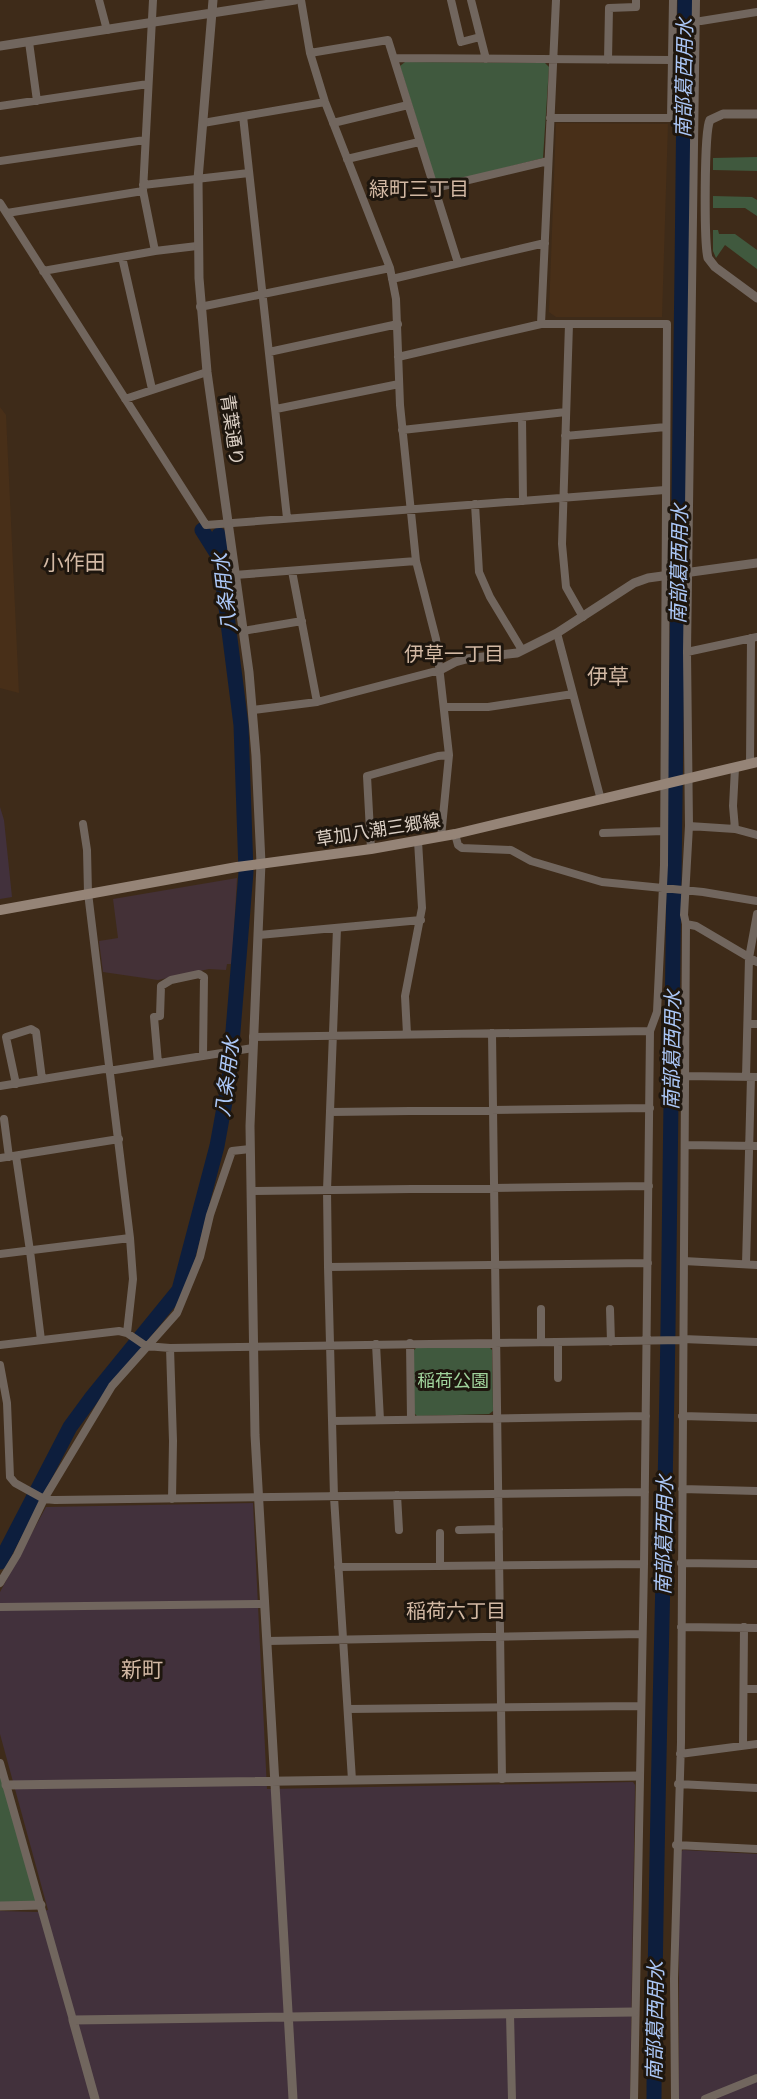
<svg xmlns="http://www.w3.org/2000/svg" width="757" height="2099" font-family="Ubuntu,'Noto Sans JP',sans-serif">
  <style>
    .commercial { fill: #443137 }
    .industrial { fill: #42313c }
    .built { fill: #482f18 }
    .green { fill: #40593e }
    .lines { fill: none; stroke-linecap: round; stroke-linejoin: round }
    .river { stroke: #0d1e3d; stroke-width: 15 }
    .minor { stroke: #71665e; stroke-width: 8 }
    .tertiary { stroke: #71665e; stroke-width: 9 }
    .secondary { stroke: #958477; stroke-width: 10 }
    .labels { text-anchor: middle; stroke-width: 6; stroke-linejoin: round; paint-order: stroke }
    .street-label { font-size: 18px; fill: #dbcfc4; stroke: #1e160e }
    .park-label { font-size: 18px; fill: #a0d39c; stroke: #1e160e }
    .water-label { font-size: 20px; font-style: italic; fill: #acc8f8; stroke: #1e160e }
    .neighbourhood-label { font-size: 20px; fill: #d3b9a4; stroke: #1e160e }
    .quarter-label { font-size: 21px; fill: #d3b9a4; stroke: #1e160e }
  </style>
  <rect width="100%" height="100%" fill="#3e2b19"/>
  <!-- commercial -->
  <path class="commercial" d="M237,878L232,964H227L226,970L209,969L158,980L103,972L99,941L118,938L113,899Z"/>
  <!-- industrial -->
  <path class="industrial" d="M0,807L4,820L12,897L0,899Z
    M253,1503L267,1789L633,1782L635,1785L630,2099H0V1911L36,1912L48,1910L0,1734V1592L46,1507Z
    M683,1850L757,1854V2099H679V1854Z"/>
  <!-- built -->
  <path class="built" d="M556,123L668,124L662,317H556L549,312Z
    M0,407L6,415L19,693L0,688Z"/>
  <!-- green -->
  <path class="green" d="M405,62L545,63L549,67L543,158L442,184L436,182L400,66Z
    M757,157V171L713,170V158Z
    M713,196L752,197L757,200V216L745,208H713Z
    M713,230H718L719,234H735L757,250V269L725,245L716,258L713,251Z
    M488,1346L492,1350L493,1411L489,1414L417,1416L414,1413V1350L417,1347Z
    M0,1773L39,1904H0Z"/>
  <g class="lines">
    <!-- river -->
    <path class="river" d="M202,530L219,557
      M0,1562L70,1427L92,1397L179,1290L217,1146L229,1080L246,872L241,725L222,576L219,535
      M654,2099C655,1842 664,1586 668,1329C676,886 680,443 685,0"/>
    <!-- minor -->
    <path class="minor" d="M99,0L107,30
      M153,0L143,191L155,251
      M301,0L310,53L325,102L390,268L396,299L400,405L416,561L436,639L449,755L441,837
      M451,0L461,42L480,37
      M471,0L486,59
      M701,21L757,12
      M29,42L37,101
      M310,53L388,40L458,263
      M394,58L672,60
      M608,60L609,8L636,7V0
      M0,106L148,84
      M243,116L287,518
      M550,118H671L673,0
      M203,123L325,102
      M333,123L408,105
      M347,159L419,142
      M0,161L145,140
      M143,185L249,173
      M435,188L548,161
      M0,203L206,525L665,490
      M7,213L143,191
      M122,257L152,389
      M43,271L155,251L197,246
      M392,279L545,243
      M200,307L390,268
      M541,324L556,0
      M569,324L562,544L566,587L583,617
      M269,352L398,324
      M398,357L541,324H667L664,865L657,1012L650,1031L644,1564L634,2099
      M125,399L207,372
      M276,409L399,384
      M522,417L523,501
      M402,430L566,412
      M565,436L666,427
      M475,504L479,572L490,597L522,650
      M292,571L317,702
      M235,575L416,561
      M243,631L302,621
      M557,633L601,800
      M687,652L757,637
      M444,707H488L573,694
      M253,710L317,702L440,670
      M750,764L751,638
      M83,824L87,850L88,893L130,1238L133,1279L127,1333
      M689,826L735,829L757,835
      M735,829L733,806L735,768
      M603,833L664,831
      M455,834L458,845L462,848L511,850L531,861L602,882L703,892L757,901
      M371,849L367,776L438,756L449,755
      M686,924L696,926L757,962
      M337,928L327,1190L328,1267L334,1497L352,1780
      M259,935L421,920
      M748,1024H757
      M492,1033L502,1779
      M407,1034L405,996L422,908L418,841
      M253,1037L650,1031
      M158,1063L154,1017L160,1016L161,986L171,980L199,974L204,977L203,1056
      M684,1076L757,1077
      M746,1077L749,958L757,914
      M16,1084L6,1037L31,1029L36,1032L42,1079
      M0,1086L104,1069L115,1070L253,1048
      M330,1112L650,1108
      M4,1119L9,1157
      M685,1145L757,1146
      M16,1156L30,1251L41,1340
      M0,1158L119,1139
      M251,1191L649,1186
      M0,1254L130,1238
      M684,1261L757,1265
      M746,1264L751,1077
      M328,1267L648,1263
      M541,1309V1342
      M610,1309L611,1342
      M683,1339L757,1342
      M558,1342V1378
      M410,1343L411,1419
      M376,1344L380,1420
      M0,1345L119,1331L127,1333L146,1346L170,1348L683,1340
      M170,1348L173,1441L172,1499
      M0,1365L7,1403L10,1477L15,1483L44,1499L55,1500L645,1492
      M682,1416L757,1418
      M332,1421L646,1416
      M682,1489L757,1491
      M397,1495L399,1530
      M459,1530L499,1529
      M681,1563L757,1564
      M440,1566V1533
      M338,1567L644,1564
      M0,1583L17,1555L44,1499L112,1386L177,1313L200,1257L210,1215L232,1151L250,1149
      M0,1607L265,1604
      M681,1627L757,1628
      M267,1641L642,1634
      M744,1689H757
      M348,1709L641,1706
      M743,1745L744,1627
      M680,1754L757,1744
      M0,1763L73,2020
      M678,1784L757,1788
      M676,1845L757,1849
      M510,2014L512,2099
      M675,2099L674,1979L681,1742L686,924L684,915L689,826L687,652L696,0
      M705,2099L757,2078"/>
    <!-- tertiary -->
    <path class="tertiary" d="M213,0L198,179L199,278L207,372L249,672L256,756L261,863L250,1126L255,1435L293,2099
      M0,46L295,0
      M757,114H723L710,120C704,131 704,243 708,258L715,267L757,298
      M440,670L455,662L466,659L517,653L557,633L634,583L648,578L757,563
      M6,1785L639,1776
      M0,1906L41,1905
      M95,2099L73,2020L634,2012"/>
    <!-- secondary -->
    <path class="secondary" d="M0,910L237,867L371,849L455,834L757,762"/>
  </g>
  <g class="labels">
    <!-- street labels -->
    <g class="street-label">
      <text transform="translate(232 430) rotate(82)" y="6">青葉通り</text>
      <text transform="translate(378 830) rotate(-9)" y="6">草加八潮三郷線</text>
    </g>
    <!-- park labels -->
    <g class="park-label">
      <text x="453" y="1387">稲荷公園</text>
    </g>
    <!-- water labels -->
    <g class="water-label">
      <text transform="translate(684 78) rotate(-89)" y="7">南部葛西用水</text>
      <text transform="translate(679 564) rotate(-89)" y="7">南部葛西用水</text>
      <text transform="translate(225 593) rotate(-97)" y="7">八条用水</text>
      <text transform="translate(672 1050) rotate(-89)" y="7">南部葛西用水</text>
      <text transform="translate(227 1077) rotate(-83)" y="7">八条用水</text>
      <text transform="translate(664 1535) rotate(-89)" y="7">南部葛西用水</text>
      <text transform="translate(655 2021) rotate(-89)" y="7">南部葛西用水</text>
    </g>
    <!-- neighbourhood labels -->
    <g class="neighbourhood-label">
      <text x="419" y="196">緑町三丁目</text>
      <text x="454" y="661">伊草一丁目</text>
      <text x="456" y="1618">稲荷六丁目</text>
    </g>
    <!-- quarter labels -->
    <g class="quarter-label">
      <text x="74" y="570">小作田</text>
      <text x="608" y="684">伊草</text>
      <text x="142" y="1677">新町</text>
    </g>
  </g>
</svg>
